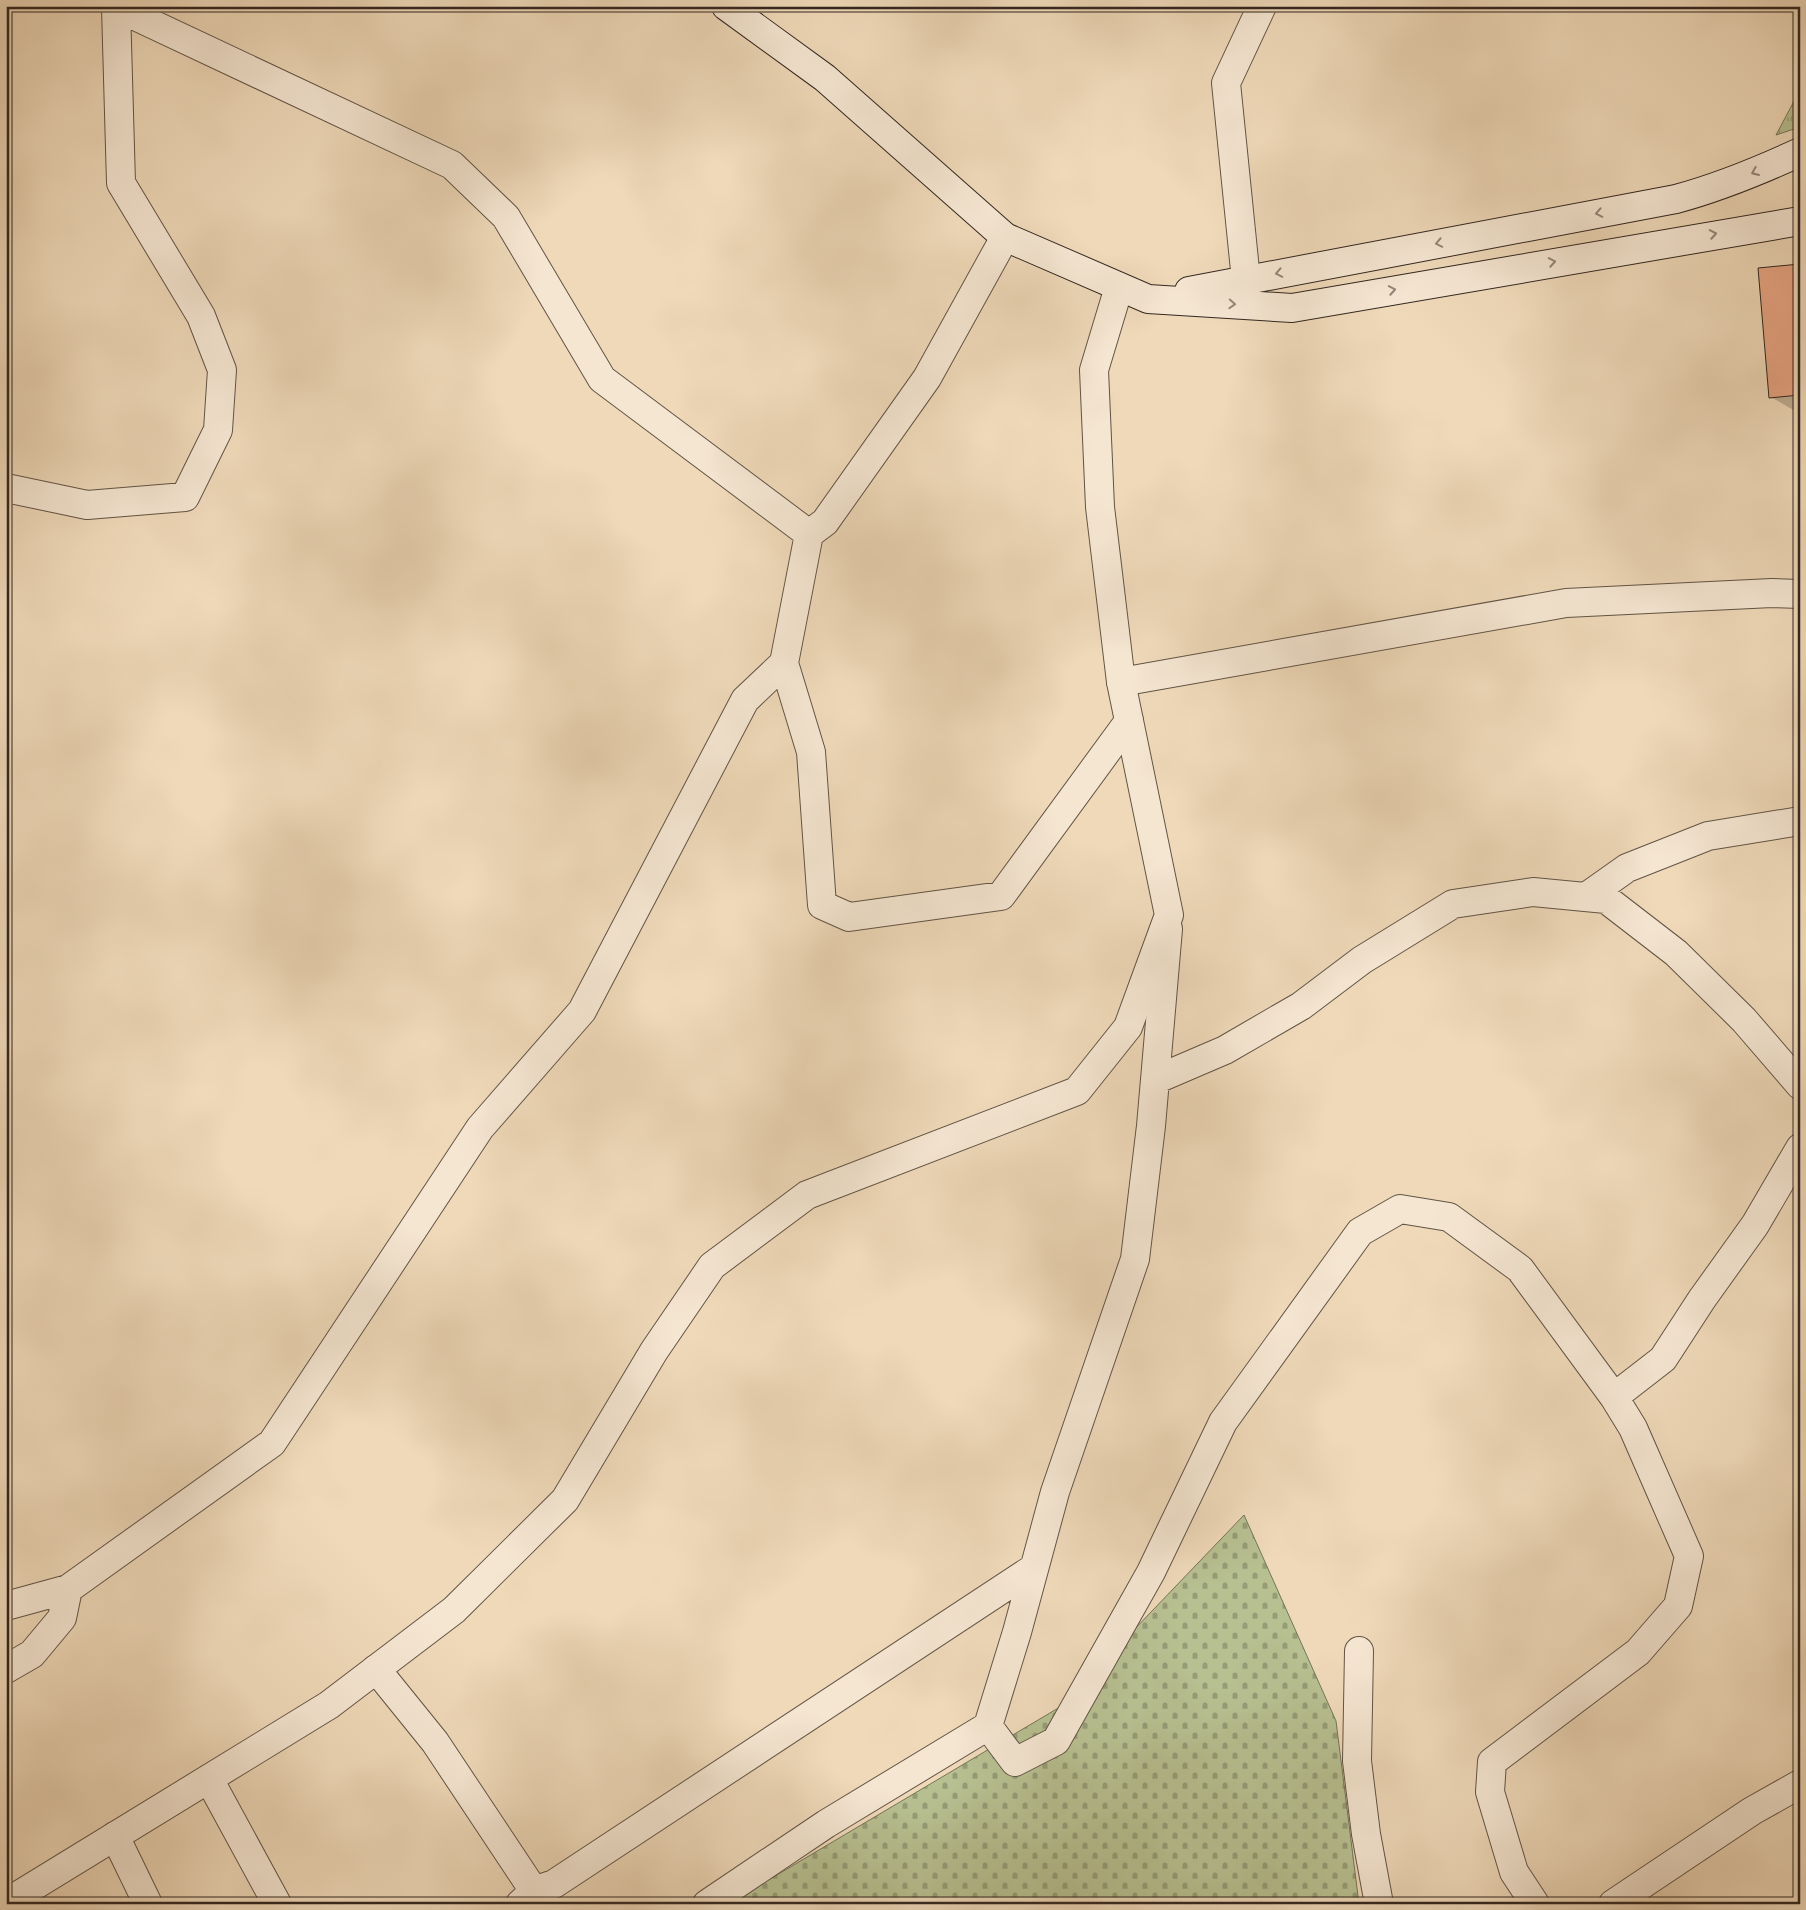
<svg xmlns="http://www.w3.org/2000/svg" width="1806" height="1910" font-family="'EB Garamond',serif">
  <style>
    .grass { fill: url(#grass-tufts); stroke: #757458 }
    .cemetery { fill: url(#cemetery-stones); stroke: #757458 }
    .shadow { fill: #0003 }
    .building { fill: #e7a583; stroke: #332720 }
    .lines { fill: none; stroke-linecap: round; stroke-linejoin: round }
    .minor-casing { stroke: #625446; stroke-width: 30 }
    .tertiary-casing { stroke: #625446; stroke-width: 30 }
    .secondary-casing { stroke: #332720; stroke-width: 30 }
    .minor { stroke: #f5e6d2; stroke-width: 28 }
    .tertiary { stroke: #f5e6d2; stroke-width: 28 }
    .secondary { stroke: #f5e6d2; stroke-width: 28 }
    .oneway { stroke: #948679 }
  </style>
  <defs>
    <pattern id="grass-tufts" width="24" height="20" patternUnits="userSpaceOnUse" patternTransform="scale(1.25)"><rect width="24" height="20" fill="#b7c091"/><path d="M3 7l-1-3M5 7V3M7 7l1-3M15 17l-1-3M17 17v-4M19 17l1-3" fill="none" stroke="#959c76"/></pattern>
    <pattern id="cemetery-stones" width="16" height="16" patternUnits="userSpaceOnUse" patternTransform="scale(1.25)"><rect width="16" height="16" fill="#b7c091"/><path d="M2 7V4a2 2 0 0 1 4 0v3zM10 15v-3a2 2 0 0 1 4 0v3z" fill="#959c76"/></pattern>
  </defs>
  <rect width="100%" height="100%" fill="#efd9b9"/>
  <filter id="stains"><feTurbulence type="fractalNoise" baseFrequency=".004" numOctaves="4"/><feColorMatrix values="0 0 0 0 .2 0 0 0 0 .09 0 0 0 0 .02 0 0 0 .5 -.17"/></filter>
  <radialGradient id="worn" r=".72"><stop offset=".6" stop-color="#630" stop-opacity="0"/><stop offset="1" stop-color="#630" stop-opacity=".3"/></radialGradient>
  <!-- grass -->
  <path class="grass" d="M1800,90V127L1776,135Z"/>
  <!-- cemetery -->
  <path class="cemetery" d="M1244,1515L1336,1721L1359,1904H728L1060,1707Z"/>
  <!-- shadow -->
  <path class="shadow" d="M1800,265V414L1771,397Z"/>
  <!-- building -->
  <path class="building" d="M1800,264V395L1769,398L1758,268Z"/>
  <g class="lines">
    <!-- minor casing -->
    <g class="minor-casing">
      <path id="minor" d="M114,6L452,165L506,217L602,379L809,534
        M1005,237L927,378L825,522L809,534L784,663L811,752L822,905L849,917L1001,896L1129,721
        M1246,280L1226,83L1262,6
        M6,488L87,505L185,497L218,430L222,370L201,316L121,183L116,8
        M1121,682L1566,603L1772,593L1800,594
        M1586,897L1627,868L1708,836L1800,821
        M1155,1080L1225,1050L1301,1006L1362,960L1453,904L1533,892L1606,899L1676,953L1744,1020L1800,1085
        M1614,1397L1663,1359L1702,1299L1755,1225L1800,1148
        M6,1606L68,1589L272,1443L480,1128L582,1011L745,700L784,663
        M1359,1651L1357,1761L1366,1834L1379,1904
        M6,1669L32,1654L62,1618L68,1589
        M376,1669L435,1742L534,1891
        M988,1726L1015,1762L1056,1741L1151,1572L1223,1422L1360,1232L1400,1209L1449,1217L1520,1269L1614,1397L1633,1428L1689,1556L1678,1606L1638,1652L1492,1762L1490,1792L1514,1872L1535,1904
        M209,1779L277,1904
        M115,1836L148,1904
        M520,1904L534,1891L554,1884L1034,1568
        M707,1904L826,1824L988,1726L1017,1632L1055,1492L1135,1259L1151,1126L1168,929
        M1613,1904L1752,1811L1800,1784"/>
    </g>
    <!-- tertiary casing -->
    <g class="tertiary-casing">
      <path id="tertiary" d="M6,1903L329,1705L454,1610L565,1500L654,1351L712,1266L807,1195L1077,1091L1128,1027L1169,915L1121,682L1100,507L1094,370L1119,287"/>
    </g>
    <!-- secondary casing -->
    <g class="secondary-casing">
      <path id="secondary" d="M726,6L825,78L1005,237L1148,299L1292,308L1800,221
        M1189,291L1676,199C1720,187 1759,171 1800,152"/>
    </g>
    <!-- minor -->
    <use href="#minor" class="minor"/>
    <!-- tertiary -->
    <use href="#tertiary" class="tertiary"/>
    <!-- secondary -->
    <use href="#secondary" class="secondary"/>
  </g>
  <!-- one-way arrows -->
  <defs><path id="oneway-chevron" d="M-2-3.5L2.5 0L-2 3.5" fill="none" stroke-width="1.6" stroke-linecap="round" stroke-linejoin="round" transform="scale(1.25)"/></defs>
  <g class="oneway">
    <use href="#oneway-chevron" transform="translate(1755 172) rotate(157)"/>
    <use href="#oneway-chevron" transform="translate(1599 213) rotate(169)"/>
    <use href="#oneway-chevron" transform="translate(1713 234) rotate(-10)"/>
    <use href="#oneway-chevron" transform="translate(1439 243) rotate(169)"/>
    <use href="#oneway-chevron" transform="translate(1552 262) rotate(-10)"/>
    <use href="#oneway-chevron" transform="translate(1279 273) rotate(169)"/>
    <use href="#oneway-chevron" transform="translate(1392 290) rotate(-10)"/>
    <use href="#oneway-chevron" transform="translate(1232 304) rotate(3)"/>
  </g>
  <!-- margin -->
  <rect width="1806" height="1910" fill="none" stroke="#efd9b9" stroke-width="25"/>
  <rect x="8" y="8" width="1791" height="1895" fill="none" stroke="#332720" stroke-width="2.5"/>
  <rect x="12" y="12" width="1781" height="1885" fill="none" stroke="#332720"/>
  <rect width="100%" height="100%" filter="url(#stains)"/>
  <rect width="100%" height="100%" fill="url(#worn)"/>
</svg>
